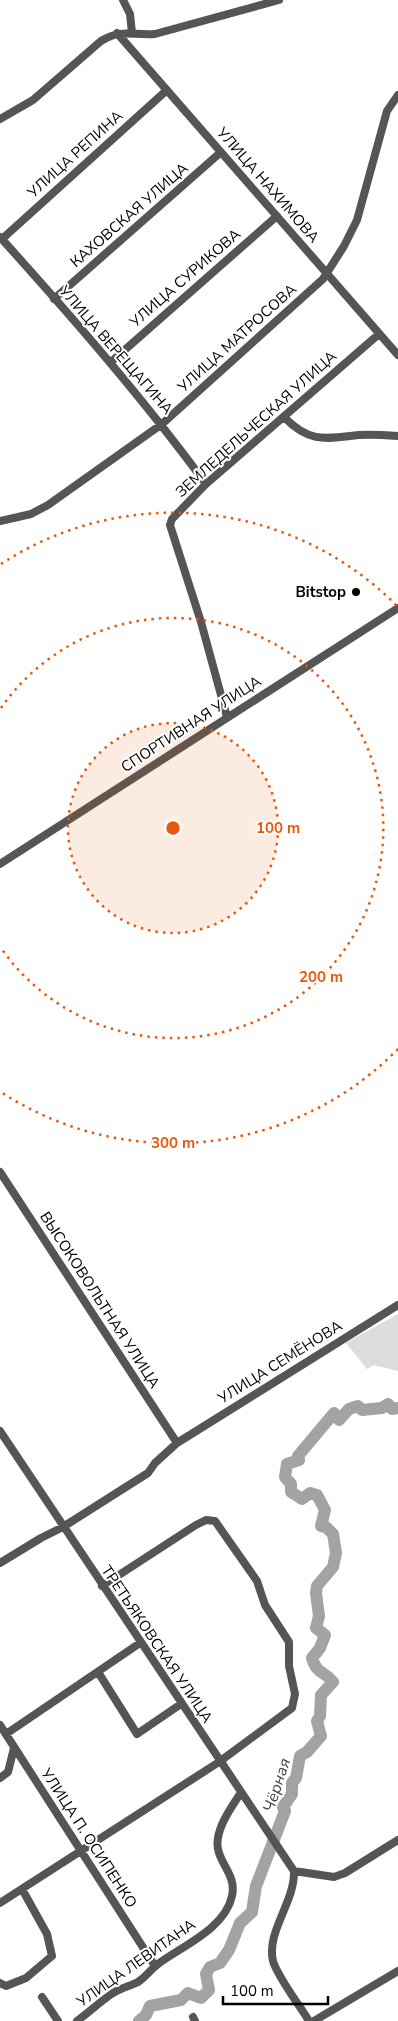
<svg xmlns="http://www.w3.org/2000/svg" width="398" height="2021" font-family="'Nunito Sans',sans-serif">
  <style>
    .green { fill: #dcdcdc }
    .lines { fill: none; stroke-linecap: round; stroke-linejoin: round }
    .river { stroke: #a3a3a3; stroke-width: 12 }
    .minor { stroke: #555; stroke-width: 8 }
    .ring { fill: none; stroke: #e8590c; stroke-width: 2.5; stroke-dasharray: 2.5 5 }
    .poi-dot { fill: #000; stroke: #fff; stroke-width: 2 }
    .labels { text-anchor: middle; stroke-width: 4; stroke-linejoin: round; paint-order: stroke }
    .street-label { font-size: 15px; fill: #000; stroke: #fff }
    .poi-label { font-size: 15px; font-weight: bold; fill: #000; stroke: #fff; text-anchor: end }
    .water-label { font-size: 16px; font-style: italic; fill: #444; stroke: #fff }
    .centre { fill: #e8590c; stroke: #fff; stroke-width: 2.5 }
    .ring-label { font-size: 15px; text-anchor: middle; font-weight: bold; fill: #e8590c; stroke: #fff; stroke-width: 4; stroke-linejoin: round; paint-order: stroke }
  </style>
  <rect width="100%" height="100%" fill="#fff"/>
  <!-- green -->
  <path class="green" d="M398,1314V1371L374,1365L367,1369L346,1343Z"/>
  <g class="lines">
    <!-- river -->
    <path class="river" d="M139,2021L146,2015L150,2006L181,2000L188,1993L201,1998L209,1990L206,1974L210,1967L220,1963L229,1950L240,1923L252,1912L256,1886L285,1811L283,1807L292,1794V1783L296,1778L300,1756L307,1752L321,1736L317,1721L320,1716L321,1695L333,1682C325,1671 317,1675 312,1658L320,1648L325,1635L316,1628L319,1616L316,1593L317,1586L333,1567L336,1553L333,1534L326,1527L321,1526L325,1510L317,1495L310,1493L302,1499L291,1492V1484L285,1477L287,1464L299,1460L298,1456L334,1413L339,1420L349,1409L358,1406L362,1410L382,1408L388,1404L392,1409L398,1408"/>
    <!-- minor -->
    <path class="minor" d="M123,0L130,14L132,33
      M117,33L398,355
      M0,119L33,100L101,41C122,28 133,36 155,34L279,0
      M0,237C72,317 142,397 206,484
      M2,239L167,90
      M54,299L221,152
      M111,362L277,216
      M284,417C309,443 325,439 359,435C371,434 385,435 398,436
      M0,521L31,514L48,505L162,424L323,279L344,246L357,220L387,111L398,95
      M227,717L201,622L170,525L172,519L206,484L379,334
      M0,864L398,608
      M0,1172L177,1443
      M0,1431L294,1871
      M0,1563L41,1538L63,1527L148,1473L155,1463L177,1443L398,1305
      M98,1672L137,1734L181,1704
      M0,1725L155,1966
      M6,1734L140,1643
      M0,1778L8,1772L14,1748
      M294,1871C295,1902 266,1932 273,1961C277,1976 300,2006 309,2021
      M294,1871L334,1877L345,1873L398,1840
      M0,1903L219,1762L292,1708L295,1694L289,1666V1642L265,1605L257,1581L215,1521L206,1520L196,1525L102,1586
      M0,1983L6,1986L26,1978L52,1956L47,1934L22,1889
      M42,1997L58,2021
      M193,2017L195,2021
      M77,2021C89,2012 101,2001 113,1993C121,1988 130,1986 138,1982C146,1977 150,1970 158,1964C182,1946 225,1929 232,1896C236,1878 224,1868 219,1853C212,1834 230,1809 240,1794
      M314,2021L398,1971"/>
  </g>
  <!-- distance rings -->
  <circle cx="173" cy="828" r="105" fill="#e8590c" fill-opacity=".12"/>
  <g class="ring">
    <circle cx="173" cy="828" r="105"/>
    <path d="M1 708A210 210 0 1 1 1 948"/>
    <path d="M398 1049A315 315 0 0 1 1 1092M1 564A315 315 0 0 1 398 607"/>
  </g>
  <!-- markers -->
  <circle class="poi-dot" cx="356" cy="592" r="5"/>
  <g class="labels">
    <!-- street labels -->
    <g class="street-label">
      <text transform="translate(75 154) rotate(-42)" y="5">УЛИЦА РЕПИНА</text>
      <text transform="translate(268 185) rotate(49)" y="5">УЛИЦА НАХИМОВА</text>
      <text transform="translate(129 215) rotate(-41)" y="5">КАХОВСКАЯ УЛИЦА</text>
      <text transform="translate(185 278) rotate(-41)" y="5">УЛИЦА СУРИКОВА</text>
      <text transform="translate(237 338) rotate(-42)" y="5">УЛИЦА МАТРОСОВА</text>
      <text transform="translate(116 350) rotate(49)" y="5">УЛИЦА ВЕРЕЩАГИНА</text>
      <text transform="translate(256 424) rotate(-42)" y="5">ЗЕМЛЕДЕЛЬЧЕСКАЯ УЛИЦА</text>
      <text transform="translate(191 724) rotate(-33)" y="5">СПОРТИВНАЯ УЛИЦА</text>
      <text transform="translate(100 1300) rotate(57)" y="5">ВЫСОКОВОЛЬТНАЯ УЛИЦА</text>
      <text transform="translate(280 1362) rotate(-32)" y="5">УЛИЦА СЕМЁНОВА</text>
      <text transform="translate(157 1644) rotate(56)" y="5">ТРЕТЬЯКОВСКАЯ УЛИЦА</text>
      <text transform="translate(89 1838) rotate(57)" y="5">УЛИЦА П. ОСИПЕНКО</text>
      <text transform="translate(136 1963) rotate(-35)" y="5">УЛИЦА ЛЕВИТАНА</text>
    </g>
    <!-- poi labels -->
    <g class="poi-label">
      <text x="346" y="597">Bitstop</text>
    </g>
    <!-- water labels -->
    <g class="water-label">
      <text transform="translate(276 1785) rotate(-72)" y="6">Чёрная</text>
    </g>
  </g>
  <circle cx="173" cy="828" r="8" class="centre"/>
  <g class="ring-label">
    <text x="278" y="833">100 m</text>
    <text x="321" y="982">200 m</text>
    <text x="173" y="1148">300 m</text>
  </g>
  <!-- scale -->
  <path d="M223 1996v8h105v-8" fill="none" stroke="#000000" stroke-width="2.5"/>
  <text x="230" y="1996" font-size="15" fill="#000000" stroke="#ffffff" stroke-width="4" paint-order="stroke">100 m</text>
</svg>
